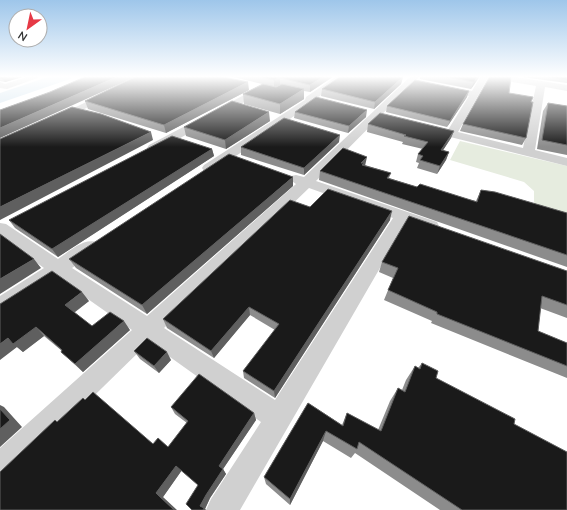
<svg xmlns="http://www.w3.org/2000/svg" width="567" height="510" font-family="Mulish,sans-serif">
  <style>
    .green { fill: #e6ecdf }
    .lines { fill: none; stroke-linecap: round; stroke-linejoin: round }
    .river { fill: #cfe2ee; fill-rule: evenodd }
    .minor { fill: #d0d0d0; fill-rule: evenodd }
    .wall { fill: #8c8c8c }
    .shaded-wall { fill: #5f5f5f }
    .building { fill: #1a1a1a; stroke: #5f5f5f }
  </style>
  <rect width="100%" height="100%" fill="#fff"/>
  <!-- green -->
  <path class="green" d="M460,141L567,166V218L534,211V191L524,182L450,160Z"/>
  <g class="lines">
    <!-- river -->
    <path class="river" d="M51,76H72L70,79L0,103V93Z"/>
    <!-- minor -->
    <path class="minor" d="M30,76H43L7,89L0,88V82L5,84Z
      M140,76H151L60,121H52L51,119Z
      M337,76H347L317,98L316,101L214,171H204L202,168L204,165L305,100L306,97Z
      M411,76H420L316,181L437,222L439,226L437,230L431,231L406,223L240,510H206L211,499L261,422L149,342L10,478L0,483V448L132,330L58,278L7,313L0,316V296L44,268L0,236V223L6,224L58,259C70,251 83,238 97,242L100,246L97,250L72,268L147,316L296,184L289,179L291,176L296,175L304,177ZM309,188L393,218L275,400L164,328Z
      M481,76H489L458,132L523,148L536,86L494,79L490,76H509L567,85V91L545,87L535,150L567,158V166L426,131L424,129L426,127L430,126L448,130L469,96L441,90V86L472,91Z
      M263,85L268,88L266,90L157,151L153,152L147,148L149,145Z"/>
  </g>
  <!-- wall -->
  <path class="wall" d="M0,76H26L5,82L0,81Z
    M229,76H334L310,92L304,91V99L280,114L244,104L243,94L262,84Z
    M420,76H480L471,89L420,79Z
    M522,76H567V83L522,77Z
    M403,77L401,84L374,109L321,96L322,89Z
    M249,90L166,133L88,109L85,101Z
    M509,93L531,102L526,138L522,145L460,131L463,124Z
    M467,97L447,127L386,112L387,106Z
    M548,103L567,106V155L537,149L543,111Z
    M295,112L366,117L348,133L294,118Z
    M270,121L226,149L186,136L184,127Z
    M368,124L454,131L451,138L443,150L449,152L446,160L437,174L417,168L419,163L416,162L418,154L423,149L402,144L403,142L367,132Z
    M339,142L304,175L241,155V147Z
    M212,149L214,156L58,257L15,228L9,220Z
    M365,165L391,173L389,178L417,187L476,201L481,190L567,213V267L319,180L320,171Z
    M293,186L147,314L76,268L69,259Z
    M310,207L390,220L275,398L244,378L243,371L275,330L250,315L214,358L167,328L163,319Z
    M382,262L567,271V318L540,308L538,331L567,343V378L431,323L432,321L384,300L393,278L379,272Z
    M89,301L74,313L92,326L130,330L83,372L61,352L62,351L44,336L23,352L17,347L0,304Z
    M134,351L171,360L159,373L140,359Z
    M422,363L436,378L514,424L567,510H440L355,453L351,458L323,441L290,505L266,484L264,477L308,403L342,425L347,413L378,430L390,401L398,388L402,390L406,380L415,366L418,368Z
    M85,400L153,444L168,447L187,423L175,414L171,407L254,413L256,420L223,469L226,474L210,498L205,509L206,510H192L198,485L182,470L163,497L58,422Z"/>
  <!-- shaded-wall -->
  <path class="shaded-wall" d="M12,76H26L5,82L3,79Z
    M119,76H137L0,138V128Z
    M325,76H334L310,92V85Z
    M478,76H480L471,89L474,82Z
    M403,77L401,84L374,109L375,102Z
    M280,78V85L274,87V80Z
    M248,82L249,90L166,133L164,125Z
    M304,89V99L280,114V104Z
    M469,91L467,97L447,127L450,121Z
    M367,110L366,117L348,133L349,126Z
    M269,112L270,121L226,149L225,140Z
    M454,131L451,138L438,158L441,150Z
    M151,132L153,140L0,220V207Z
    M340,135L339,142L304,175V168Z
    M212,149L214,156L58,257L52,249Z
    M449,152L446,160L437,174L440,166Z
    M367,157L365,166L362,169L361,163Z
    M293,177V186L147,314L142,305Z
    M392,211L390,220L275,398L274,391Z
    M34,259L41,268L0,294V279Z
    M82,292L89,301L72,314L65,305Z
    M249,307L250,315L214,358L211,351Z
    M124,321L130,330L83,372L75,364Z
    M36,327L44,336L23,352L17,347L0,360V344L8,338Z
    M167,352L171,360L159,373L154,366Z
    M0,405L4,407L22,427L0,447Z
    M254,413L256,420L223,469L226,474L210,498L205,509L206,510H203L200,506L219,466Z
    M326,431L323,441L290,505V499Z
    M176,466L182,470L163,497L177,510H174L156,493Z"/>
  <!-- building -->
  <path class="building" d="M0,76H12L3,79L0,78Z
    M87,76H119L0,128V110L50,92Z
    M137,76H218L248,82L164,125L85,101Z
    M256,76H325L310,85L280,78L274,80Z
    M341,76H398L403,77L375,102L322,89Z
    M441,76H478L474,82Z
    M490,76H504L511,77L509,93L533,97L531,102H533L526,138L463,124Z
    M542,76H567V80Z
    M415,80L469,91L450,121L387,106Z
    M263,84L276,87L282,84L304,89L280,104L243,94Z
    M316,97L367,110L349,126L295,112Z
    M232,101L269,112L225,140L184,127Z
    M548,103L567,106V145L542,140Z
    M72,107L101,114L151,132L0,207V139Z
    M380,113L454,131L441,150L449,152L440,166L420,160L423,156L418,154L428,142L404,136L406,135L368,124Z
    M284,118L340,135L304,168L241,147Z
    M172,136L212,149L52,249L9,220Z
    M343,148L367,157L361,163H364L362,165L391,173L387,178L417,187L420,184L477,202L481,190L495,192L567,213V255L320,171Z
    M229,154L293,177L142,305L69,259Z
    M328,189L392,211L274,391L243,371L279,324L249,307L211,351L163,319L290,200L310,207Z
    M409,216L567,271V305L542,296L538,331L567,343V366L437,314V312L388,290L398,268L382,262Z
    M0,234L34,259L0,279Z
    M52,271L82,292L65,305L92,326L110,312L124,321L75,364L61,352L62,350L36,327L13,344L8,338L0,344V304Z
    M147,338L167,352L154,366L134,351Z
    M422,363L438,371L436,378L515,419L514,424L567,452V510H462L359,442L357,449L326,431L290,499L264,477L308,403L343,426L347,413L381,431L398,388L405,392L415,366L420,369Z
    M199,374L254,413L219,466L223,469L206,495L200,506L204,508L203,510H192L186,504L198,485L176,466L156,493L174,510H0V472L55,420L57,422L83,398L85,400L93,392L153,444L158,438L168,447L188,421L171,407Z
    M0,409L10,420L0,429Z"/>
  <!-- sky -->
  <linearGradient id="sky" x2="0" y2="1"><stop stop-color="#9ec6ea"/><stop offset="0.52" stop-color="#fff"/><stop offset="1" stop-color="#fff" stop-opacity="0"/></linearGradient>
  <rect width="567" height="147" fill="url(#sky)"/>
  <!-- north arrow -->
  <g transform="translate(28 28) rotate(213)"><circle r="19" fill="#ffffff" stroke="#adadad"/>
  <path d="M0-3L7 15L0 10L-7 15Z" fill="#e63946"/>
  <text y="-6" font-size="11" font-weight="bold" text-anchor="middle" fill="#333333">N</text>
  </g>
</svg>
